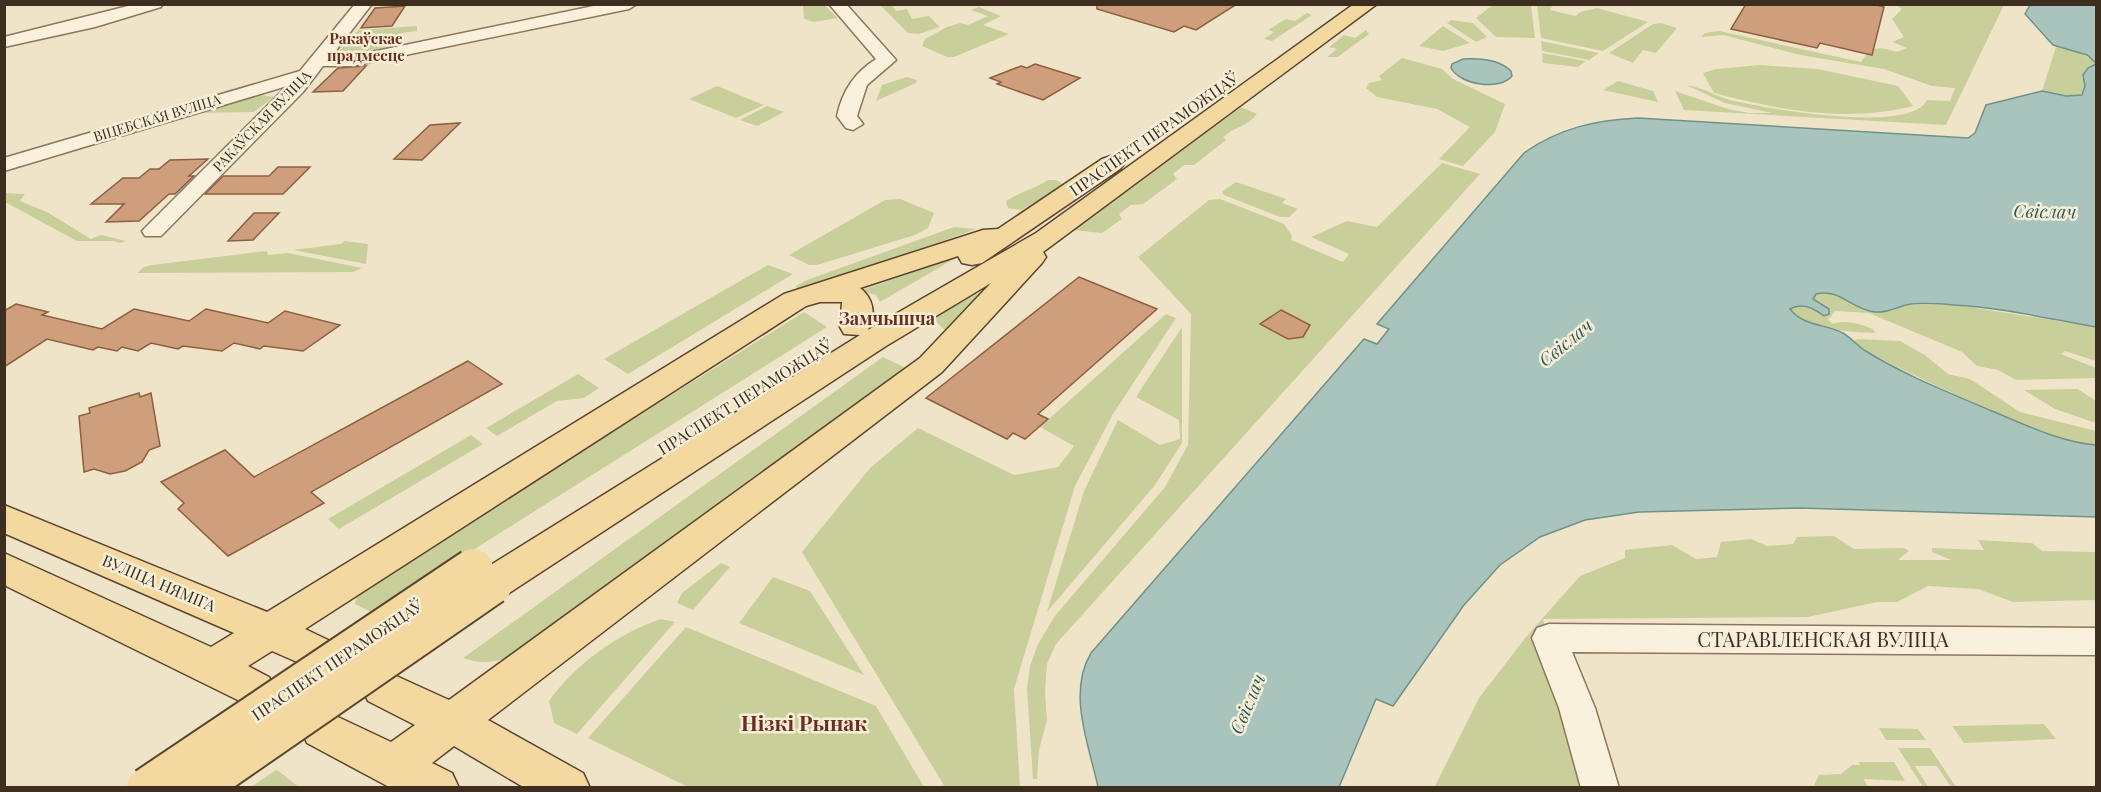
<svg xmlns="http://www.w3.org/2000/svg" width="2101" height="792" font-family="'Playfair Display',serif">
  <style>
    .green { fill: #c9cf9b }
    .water { fill: #a9c4bc; stroke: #6f938a; stroke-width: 1.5 }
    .building { fill: #cf9f7d; stroke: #8d5f41; stroke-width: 1.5 }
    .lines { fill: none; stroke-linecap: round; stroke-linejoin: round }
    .minor-casing { stroke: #8d765c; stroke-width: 3 }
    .major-casing { stroke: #5b4430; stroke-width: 3 }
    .minor { fill: #faf1dc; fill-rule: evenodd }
    .major { fill: #f3d9a0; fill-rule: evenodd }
    .major-bridge-casing { stroke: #5b4430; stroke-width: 44; stroke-linecap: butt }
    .major-bridge { stroke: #f3d9a0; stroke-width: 40 }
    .labels { text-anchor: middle; stroke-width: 5; stroke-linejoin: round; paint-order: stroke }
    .far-street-label { font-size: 14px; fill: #3d2e20; stroke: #f7eed8 }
    .far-neighbourhood-label { font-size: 15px; font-weight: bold; fill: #6b2e1e; stroke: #f7eed8 }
    .street-label { font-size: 16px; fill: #3d2e20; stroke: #f7eed8 }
    .water-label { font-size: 18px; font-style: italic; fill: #2f5d5a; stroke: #f7eed8 }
    .neighbourhood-label { font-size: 18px; font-weight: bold; fill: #6b2e1e; stroke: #f7eed8 }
    .near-street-label { font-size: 20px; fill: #3d2e20; stroke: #f7eed8 }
    .near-neighbourhood-label { font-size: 21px; font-weight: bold; fill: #6b2e1e; stroke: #f7eed8 }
  </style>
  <rect width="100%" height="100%" fill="#f0e4c8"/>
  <!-- green -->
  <path class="green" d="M1494,4L1531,5L1535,38L1496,37L1476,18Z
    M803,5H824L838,18L814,22L804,19Z
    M880,5H892L896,11L907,9L912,19L929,16L940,27L919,34L908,33Z
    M1537,5H1553L1550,10L1576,16L1580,12L1597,8L1648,22L1603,51L1541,38Z
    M1896,5H2004L1946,125L1684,110L1675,91L1728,109L1749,113H1772L1725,103L1686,85C1702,87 1715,96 1730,100C1762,108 1911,135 1927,100L1950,101L1955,88L1932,86L1884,69L1800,55L1723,35L1701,37L1705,33L1719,31L1861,62C1871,46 1879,46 1896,52L1907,48L1892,42L1904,37L1892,19L1902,9Z
    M979,7L1001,16L983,25L1009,34L954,57H947L922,46L925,39L947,27L960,23L968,25L988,16L971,10Z
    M1307,13L1312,15L1272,41L1264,39L1274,32L1268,30L1286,19L1295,21Z
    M1451,20L1473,23L1487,37L1476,42L1447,23Z
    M1661,23L1677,28L1656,53L1643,50L1633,63L1609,53L1653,24Z
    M417,26V31L402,33L398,44L345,57L338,53L358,30Z
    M1443,26L1470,43L1443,51L1419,46Z
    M1366,30L1369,34L1338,57H1327L1337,49L1329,47L1344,35L1355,38Z
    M1541,41L1599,53L1589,60L1542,51Z
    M2056,47L2080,53L2096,62L2082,95L2066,96L2042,91Z
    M1542,53L1586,61L1578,67L1543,63Z
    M1402,58L1442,69L1453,79L1505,104L1495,132L1463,166L1439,159L1470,127L1437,109L1377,97L1366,88L1369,83L1382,80L1379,76Z
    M1760,65L1818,69L1898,86L1913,106C1847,123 1779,110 1714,93L1703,73L1716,69Z
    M907,77L917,80L916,83L876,101L882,85Z
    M1618,81L1653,91L1658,102L1603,90Z
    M717,86L764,105L736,118L689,99Z
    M254,94L274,97L254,112L195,113Z
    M767,106L784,112L757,126L740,120Z
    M1241,107L1257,114C1247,127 1234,127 1223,137L1226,140L1194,165H1184L1173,174L1177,179L1143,204L1131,205L1119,214L1122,219L1102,233L1071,230Z
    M1442,163L1480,174L1056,644L1047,664L1045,692L1047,720L1039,750L1037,779H1033L1027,689L1030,666L1037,646L1054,617L1165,487L1188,445L1191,314L1138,257L1209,200L1220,199L1284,224L1292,236L1291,240L1343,262L1349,254L1311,237L1347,221L1377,227Z
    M1048,180H1056L1064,185L1022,210L1008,208L1006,201C1020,192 1034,189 1048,180Z
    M1236,182L1286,199L1282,203L1298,209L1289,217H1280L1224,195L1222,192Z
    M4,193L25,194L20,201L47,212L91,239L101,235L126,241L120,243L113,241H77L5,202Z
    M900,199L934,213L928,228L915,235L817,265H809L789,255L885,200Z
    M954,227L976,229L811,289L797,290L796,286L807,280Z
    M345,241L368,244L366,264L293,250L341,244Z
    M267,251L268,255L288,253L362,268L353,272L137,273L144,267L152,265Z
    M959,256L880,302L876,295L859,291Z
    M768,265L793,274L628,374L604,359Z
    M998,283L946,331L935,321L927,320Z
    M1823,292L1835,294L1864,310L1876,312L1891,311L1907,305H1957L2096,327V361L2065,351L2061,354L2096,368V378L2016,380L1998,370L1977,366L1962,352L1869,313L1835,311L1828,320L1833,324C1844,319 1864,324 1874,330L1875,333C1849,332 1806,330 1790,309C1803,302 1813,308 1824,316L1829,314V309L1812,299L1816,294Z
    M804,312L827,327L373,613L355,604L358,591Z
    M1166,314L1176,318L1113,414L1075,486L1014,689L1020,787H945L802,552L870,468L918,428L1014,475L1058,467L1074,446L1040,427Z
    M1182,327V443L1155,485L1047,612L1084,491L1118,420L1160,445L1180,439L1179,420L1136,397Z
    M1858,339L1900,341L1925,355L1948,374L1970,379L2020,412L2096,431V445C2064,442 2035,429 2005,416C1957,396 1910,374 1864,350L1853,341Z
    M883,357L908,369L512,656C494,662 481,665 463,658Z
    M578,374L599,388L584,398L557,401L497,436L486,428Z
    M2078,389L2096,401V423L2055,409L2024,390Z
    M471,435L483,444L339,529L328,519Z
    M1834,536L1854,549L1904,548L1909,551L1898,560H1951L1932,552V548L1984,550L1978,540L2032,543L2042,551L2096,552V600L2013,602L1978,589L1928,586L1897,602H1877L1808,617L1543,619L1600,787L1434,788L1479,698L1526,637L1580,576L1625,558V550L1672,545L1696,559L1717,557L1721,542L1751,539L1767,546L1793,544L1797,537Z
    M721,563L730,567L693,610L677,603L682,593Z
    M773,577L810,591L864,675L739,623Z
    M661,619L675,622L577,734L554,723L549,701C575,664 619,633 661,619Z
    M686,627L876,706L924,787H688L588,738Z
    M2044,724L2056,739L1964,743L1952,726Z
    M1879,728L1918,729L1926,740H1886Z
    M1898,748H1930L1956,787H1951L1937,766H1915L1928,787H1923Z
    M1859,762H1894L1905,781L1864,779L1868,788L1817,787L1814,785L1819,775L1841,774L1852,765H1860Z
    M277,770L299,787H251L276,770Z"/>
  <!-- water -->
  <path class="water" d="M2030,5H2096V63L2087,55L2053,45L2025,14Z
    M1463,59C1480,58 1499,59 1511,71L1512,76C1500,91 1460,85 1451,68L1452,64Z
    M2096,64V327C2050,319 2003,308 1956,305C1941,304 1920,302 1906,305C1895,308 1887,313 1875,312C1852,310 1840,288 1816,294L1813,299L1829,309V314L1824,316C1814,308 1802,302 1790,309C1803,326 1825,324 1843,333C1851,338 1857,345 1864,350C1904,375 1950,393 1992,411C2026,425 2060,442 2096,445V517L1799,508L1639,512L1585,520L1540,537L1500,565L1464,605L1393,706L1376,699L1339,787H1098C1089,745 1067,693 1091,653L1364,339L1377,344L1389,329L1377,324L1524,153C1559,128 1596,120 1638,118L1968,138L1975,133L1986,105L2042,91L2066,96L2082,95L2085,86L2083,75L2088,68Z"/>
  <!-- building -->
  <path class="building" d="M1097,4H1237L1196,30L1184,26L1174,32L1097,9Z
    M1746,4H1874L1884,7L1872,55L1820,43L1817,48L1731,29Z
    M405,6L392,26L361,28L375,8Z
    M1035,64L1080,78L1043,100L997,84L1001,82L990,78L1021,66L1027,68Z
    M366,66L343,91L313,92L338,68Z
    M460,123L422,160L394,159L430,125Z
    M208,159L189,176H194L175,194H169L139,221L106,222L124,204H91L123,178H139L150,169H159L170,160Z
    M278,167H310L283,194H205L223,176H269Z
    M254,213H279L253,240L228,241Z
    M1079,277L1157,309L1038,414L1048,419L1025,439L1013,433L1007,439L926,398Z
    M16,304L48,312L42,315L102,329L134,309L189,321L206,309L268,323L285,311L340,325L303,351L264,346L260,349L234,343L222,351L183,346L178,349L151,343L138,351L122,347L117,351L98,347L93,350L47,339L4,367V311Z
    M1281,310L1310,325L1303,337L1288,339L1260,324Z
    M468,361L502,384L311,492L324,503L228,556L178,509L184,503L161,482L225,450L254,477Z
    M139,393L140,397L151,393L160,446L149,450L142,462L125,471L110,474L94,469L84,472L79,416L90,413L89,408Z"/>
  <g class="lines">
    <!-- minor casing -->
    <g class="minor-casing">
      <path id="minor" d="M136,4H163L161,7L95,27L4,47V37Z
        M355,4H372L331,57L352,56L603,4H637L629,9L352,66H323L303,92L161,236H145L142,231L287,86L4,171V158L300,71Z
        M829,4H846L896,60L867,85L857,116L863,124L853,130L846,128L837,116C842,91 855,72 876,59Z
        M1549,624L2096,628V655L1572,652L1595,708L1619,788H1581L1559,708L1532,638L1537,628Z"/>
    </g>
    <!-- major casing -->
    <g class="major-casing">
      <path id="major" d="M1354,4H1377L1043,252L1046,257L1042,263L942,372L488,720L583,773L590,788H525L454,746L432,763L452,773L459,788H391L307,743L301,729L307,715L323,710L391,742L415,725L368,701L362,688L368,675L383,670L449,700L920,358L991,283L886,346L506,595L492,599L478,595L472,584L478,573L860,335L844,334L840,327L842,302H820L806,306L305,629L328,640L334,652L328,664L313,669L272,651L248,666L269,677L275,690L269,703L254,708L4,585V553L211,647L234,633L4,533V505L267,612L784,294L983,230L998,229L1102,159L1111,156L1120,159L1124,164L1120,169L982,263L972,265L962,263L958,256L860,288C874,299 876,315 868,330L1036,233Z"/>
    </g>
    <!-- minor -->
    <use href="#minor" class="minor"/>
    <!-- major -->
    <use href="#major" class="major"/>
    <!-- major-bridge casing -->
    <g class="major-bridge-casing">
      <path id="major-bridge" d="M147,788L473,569
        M197,788L492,584"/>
    </g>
    <!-- major-bridge -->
    <use href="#major-bridge" class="major-bridge"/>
  </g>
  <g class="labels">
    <!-- far-street labels -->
    <g class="far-street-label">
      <text transform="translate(157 118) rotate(-17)" y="5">ВІЦЕБСКАЯ ВУЛІЦА</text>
      <text transform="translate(262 121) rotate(-46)" y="5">РАКАЎСКАЯ ВУЛІЦА</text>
    </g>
    <!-- far-neighbourhood labels -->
    <g class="far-neighbourhood-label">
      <text x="366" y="44">Ракаўскае<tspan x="366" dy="17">прадмесце</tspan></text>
    </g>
    <!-- street labels -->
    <g class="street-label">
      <text transform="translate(1154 134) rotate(-35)" y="6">ПРАСПЕКТ ПЕРАМОЖЦАЎ</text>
      <text transform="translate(745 397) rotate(-32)" y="6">ПРАСПЕКТ ПЕРАМОЖЦАЎ</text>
      <text transform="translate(159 583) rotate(23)" y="6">ВУЛІЦА НЯМІГА</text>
      <text transform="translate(337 660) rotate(-34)" y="6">ПРАСПЕКТ ПЕРАМОЖЦАЎ</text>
    </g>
    <!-- water labels -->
    <g class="water-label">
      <text transform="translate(2045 212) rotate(1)" y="6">Свіслач</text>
      <text transform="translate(1566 343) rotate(-39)" y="6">Свіслач</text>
      <text transform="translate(1248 704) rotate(-67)" y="6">Свіслач</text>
    </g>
    <!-- neighbourhood labels -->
    <g class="neighbourhood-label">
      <text x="887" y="325">Замчышча</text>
    </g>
    <!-- near-street labels -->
    <g class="near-street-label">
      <text x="1823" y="647">СТАРАВІЛЕНСКАЯ ВУЛІЦА</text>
    </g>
    <!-- near-neighbourhood labels -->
    <g class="near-neighbourhood-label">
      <text x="804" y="731">Нізкі Рынак</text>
    </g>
  </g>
  <!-- border -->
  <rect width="2101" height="792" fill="none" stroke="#3d2e20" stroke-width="12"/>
</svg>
